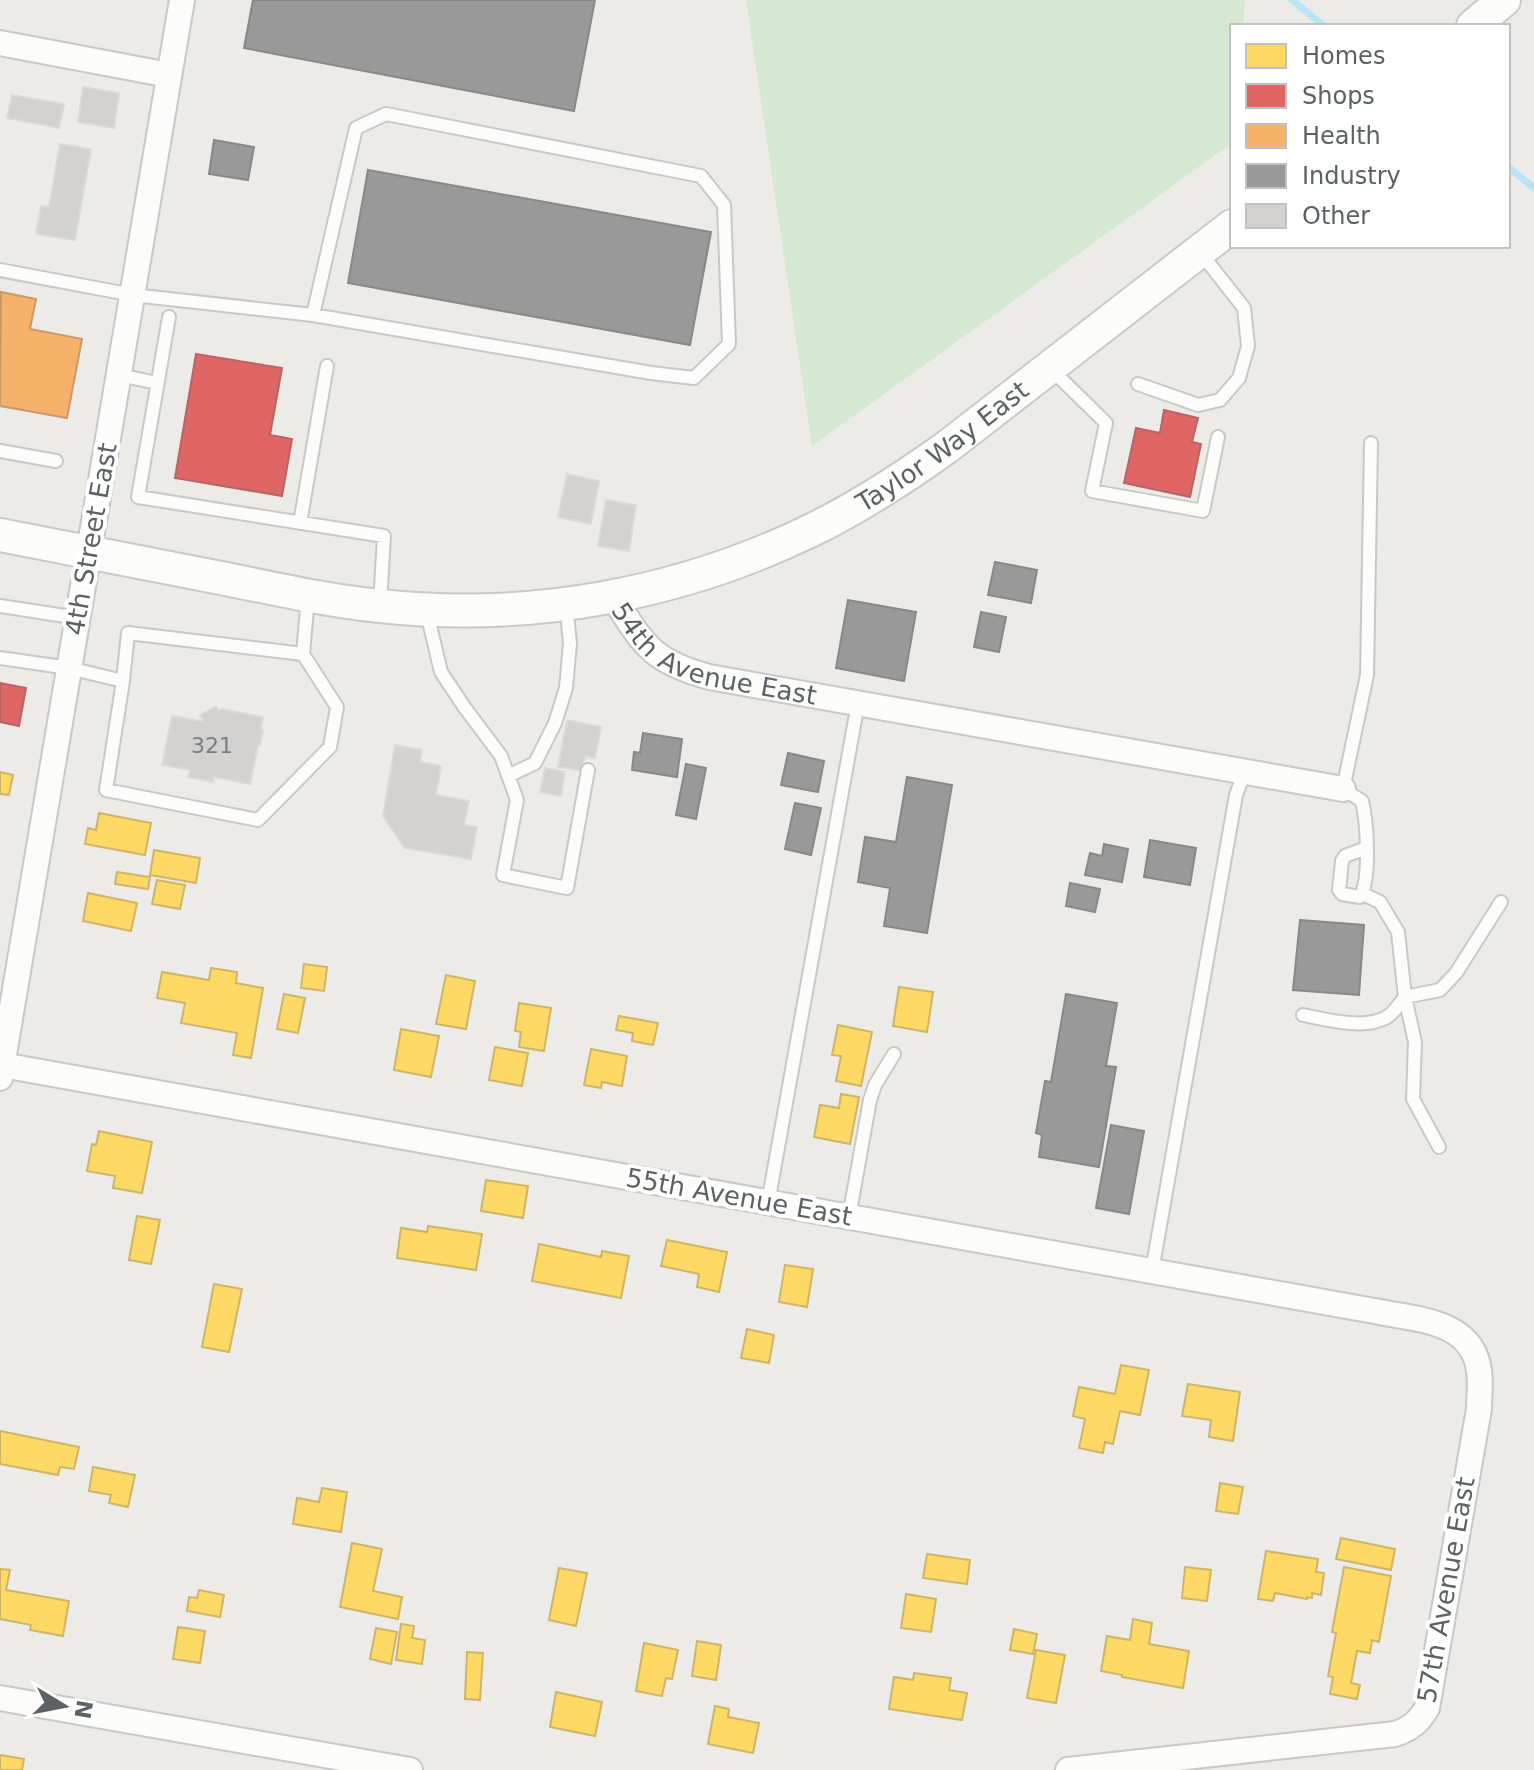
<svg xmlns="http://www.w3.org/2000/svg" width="1534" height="1770" font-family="'DejaVu Sans',sans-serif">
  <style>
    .green { fill: #d5e9d2 }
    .homes { fill: #ffd966; stroke: #ceb566; stroke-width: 2 }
    .shops { fill: #e06666; stroke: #b86466; stroke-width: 2 }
    .health { fill: #f6b26b; stroke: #c89a69; stroke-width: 2 }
    .industry { fill: #999; stroke: #878889; stroke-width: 2 }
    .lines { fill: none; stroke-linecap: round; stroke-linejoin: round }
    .stream { stroke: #bae3f8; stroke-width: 7 }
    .building { fill: #d3d2d0; stroke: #dcdad6; stroke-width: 2 }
    .lane-casing { stroke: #c8c8c8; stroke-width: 16 }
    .street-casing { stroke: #c8c8c8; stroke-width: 28 }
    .secondary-casing { stroke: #c9c9c9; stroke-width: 36 }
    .lane { stroke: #fcfcfb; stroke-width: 12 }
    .street { stroke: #fcfcfb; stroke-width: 24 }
    .secondary { stroke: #fcfcfb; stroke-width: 32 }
    .labels { text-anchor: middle; stroke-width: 8; stroke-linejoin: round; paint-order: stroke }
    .number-label { font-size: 22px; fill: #7b7e81 }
    .street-label { font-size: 26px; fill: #5c6165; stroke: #fff }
  </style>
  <rect width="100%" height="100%" fill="#ecebe7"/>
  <!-- green -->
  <path class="green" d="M746,0H1245L1243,26H1232V143L812,446Z"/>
  <!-- homes -->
  <path class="homes" d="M0,772L13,775L9,795L0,794Z
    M99,813L151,823L145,855L85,844L88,828L96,830Z
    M154,850L200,858L196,883L150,875Z
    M117,872L150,877L148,889L115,884Z
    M157,880L185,885L180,909L152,904Z
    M88,893L137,903L131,931L83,921Z
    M304,964L327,967L324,991L301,988Z
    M211,968L237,972L236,983L263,988L251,1058L233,1055L237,1033L181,1023L185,1003L157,998L162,972L209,980Z
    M446,975L475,981L466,1029L436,1024Z
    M899,987L933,992L927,1032L893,1026Z
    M284,994L305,998L298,1033L277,1029Z
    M519,1003L551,1008L544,1051L519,1047L521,1032L515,1031Z
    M619,1016L658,1023L653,1045L632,1041L633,1033L616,1030Z
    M838,1025L872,1032L861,1086L836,1081L841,1056L832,1055Z
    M401,1029L439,1036L431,1077L394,1070Z
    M495,1047L528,1053L522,1086L489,1080Z
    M591,1049L627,1056L622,1086L602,1082L601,1088L584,1085Z
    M841,1094L859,1097L850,1144L814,1137L820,1105L839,1108Z
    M99,1131L152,1142L142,1193L113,1188L115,1176L87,1171L92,1144L96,1145Z
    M486,1180L528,1186L523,1218L481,1211Z
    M137,1216L160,1220L151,1264L129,1260Z
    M428,1226L482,1234L476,1270L397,1258L401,1228L427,1232Z
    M667,1240L727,1252L719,1292L697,1287L699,1274L661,1266Z
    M539,1244L601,1257L602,1251L629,1256L621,1298L532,1281Z
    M785,1265L813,1269L807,1307L779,1302Z
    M214,1284L242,1289L229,1352L202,1347Z
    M747,1329L774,1335L769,1363L741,1358Z
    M1121,1365L1149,1370L1140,1415L1120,1411L1113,1444L1105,1442L1103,1453L1079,1448L1085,1419L1073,1416L1079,1387L1115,1394Z
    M1188,1384L1240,1392L1233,1441L1209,1437L1211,1420L1182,1416Z
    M0,1431L79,1447L74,1469L60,1467L58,1475L0,1464Z
    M93,1467L135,1475L128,1507L109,1503L111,1495L89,1491Z
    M1220,1483L1243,1487L1238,1514L1216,1511Z
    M322,1488L347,1492L341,1532L293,1524L297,1498L319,1502Z
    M1341,1538L1395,1549L1391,1570L1336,1559Z
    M352,1543L382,1549L373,1591L402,1597L398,1619L340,1607Z
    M1266,1551L1318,1559L1316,1572L1324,1573L1321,1595L1312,1593V1598L1307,1597V1599L1275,1593L1273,1601L1258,1599Z
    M927,1554L970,1560L967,1584L923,1578Z
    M1185,1567L1211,1570L1207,1601L1182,1598Z
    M1344,1567L1391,1576L1379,1642L1372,1640L1370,1653L1357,1651L1351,1683L1360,1685L1357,1699L1330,1694L1333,1677L1328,1676L1336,1633L1332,1632Z
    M559,1568L587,1573L576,1626L549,1620Z
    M0,1569L10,1570L6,1590L69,1601L63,1636L30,1630L31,1625L0,1619Z
    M199,1590L224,1595L220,1617L187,1611L189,1597L197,1598Z
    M906,1594L936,1599L931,1632L901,1628Z
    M1133,1619L1152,1623L1149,1644L1189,1651L1183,1688L1122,1677V1675L1101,1671L1107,1636L1130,1640Z
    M401,1624L414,1626L412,1638L425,1640L422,1664L396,1660Z
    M178,1627L205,1631L200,1663L173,1659Z
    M376,1628L397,1632L391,1664L370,1659Z
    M1014,1629L1037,1634L1033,1654L1010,1650Z
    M697,1641L721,1645L716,1680L692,1676Z
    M644,1643L678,1650L672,1679L666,1678L662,1696L636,1691Z
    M1036,1650L1065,1655L1056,1703L1027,1698Z
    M467,1652L483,1653L480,1700L465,1699Z
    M914,1673L951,1678L949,1690L967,1693L962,1720L889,1709L894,1677L913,1680Z
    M556,1692L602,1702L595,1736L550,1727Z
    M715,1706L729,1709L728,1717L759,1723L753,1753L708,1744Z
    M0,1755L24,1759L22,1770H0Z"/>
  <!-- shops -->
  <path class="shops" d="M196,354L282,368L270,435L292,439L282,496L175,478Z
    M1164,410L1198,418L1192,442L1201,444L1190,497L1124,483L1136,428L1160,433Z
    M0,683L26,688L19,726L0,722Z"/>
  <!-- health -->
  <path class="health" d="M1,292L36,299L30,329L82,339L67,418L0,406Z"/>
  <!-- industry -->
  <path class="industry" d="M253,0H595L574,111L244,48Z
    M214,140L254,147L248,180L209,174Z
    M368,170L711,232L690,345L348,283Z
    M995,562L1037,570L1031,603L988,595Z
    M848,600L916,612L904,681L836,668Z
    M981,612L1006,617L999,652L974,647Z
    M643,733L682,739L677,777L632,770L634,752L640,753Z
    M788,753L824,761L818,792L781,785Z
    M686,764L706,768L696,819L676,815Z
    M907,777L952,785L927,933L884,926L890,888L858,882L865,837L896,842Z
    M795,803L821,808L811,855L785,849Z
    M1150,840L1196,848L1190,885L1144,877Z
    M1104,844L1128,849L1122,882L1085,875L1090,853L1102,856Z
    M1070,883L1100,889L1095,912L1066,906Z
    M1300,920L1364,925L1359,995L1293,990Z
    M1066,994L1117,1003L1106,1066L1116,1067L1099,1167L1039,1157L1042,1135L1036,1133L1045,1081L1051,1082Z
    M1111,1125L1144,1131L1129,1214L1096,1208Z"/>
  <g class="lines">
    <!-- stream -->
    <path class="stream" d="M1292,0L1324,26
      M1508,167L1534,188"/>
  </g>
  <!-- building -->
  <path class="building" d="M83,87L119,93L114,128L78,122Z
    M12,95L64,104L59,128L7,118Z
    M60,144L91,149L75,240L36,234L41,206L49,207Z
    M567,474L599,481L591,524L558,517Z
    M606,500L636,505L629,551L598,546Z
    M216,706L219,711L222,709L263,717L261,729L263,730L260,745H258L250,784L214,777L213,782L188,777L190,770L162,765L172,716L201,721L203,720L200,715Z
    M567,720L601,727L595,758L585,756L582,771L558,767Z
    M395,745L422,750L420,762L441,766L436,795L469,801L464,825L477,827L471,859L405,848L383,816Z
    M545,768L565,772L561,796L540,792Z"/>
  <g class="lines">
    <!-- lane casing -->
    <g class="lane-casing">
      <path id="lane" d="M0,270L133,295L313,315L651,373L694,378L729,344L724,205L701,176L386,114L356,128L313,315
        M169,317L138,497L384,536L380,605
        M1050,368L1106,423L1092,491L1203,511L1218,437
        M119,375L157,383
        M1138,384L1198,405L1220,400L1239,378L1248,346L1244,308L1200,252
        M0,451L56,461
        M300,523L327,366
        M0,606L78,618
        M427,613L441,672L465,708L501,756L517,800L503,875L567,888L588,770
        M0,658L69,668L123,681L106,790L258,820L330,747L337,707L303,654L308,597
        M123,681L128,633L303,654
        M508,776L535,763L555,723L566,688L570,643L566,604
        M1366,848L1345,856L1342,861L1339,890L1342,894L1360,897C1371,879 1367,822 1362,801L1343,789L1367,675L1371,443
        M1303,1015C1327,1020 1365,1030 1387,1017C1394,1013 1400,1003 1405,997L1398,932L1380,902L1363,894
        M1439,1147L1413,1099L1415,1042L1405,997L1440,990L1456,973L1501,902
        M768,1203L858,703
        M849,1217L870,1100L875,1085L894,1054
        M1152,1271L1236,795L1245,771"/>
    </g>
    <!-- street casing -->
    <g class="street-casing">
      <g id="street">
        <path d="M0,43L169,75"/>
        <path id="s1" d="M613,597C644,645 651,661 709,677L1343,789"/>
        <path d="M2,1065L1380,1312C1419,1320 1473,1321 1479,1371C1481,1383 1479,1396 1479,1409L1427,1708C1419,1722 1410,1729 1395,1734L1068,1770"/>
        <path d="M0,1078L182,0"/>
        <path d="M0,1698L410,1770"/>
      </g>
    </g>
    <!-- secondary casing -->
    <g class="secondary-casing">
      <g id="secondary">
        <path d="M1473,26L1504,0"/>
        <path id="s2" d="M0,535C77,550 154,565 231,580C280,590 330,601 380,606C529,622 679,595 814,529C861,506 905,477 947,447L1232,226"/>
      </g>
    </g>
    <!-- lane -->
    <use href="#lane" class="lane"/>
    <!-- street -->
    <use href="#street" class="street"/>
    <!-- secondary -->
    <use href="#secondary" class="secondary"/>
  </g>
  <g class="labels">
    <!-- number labels -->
    <g class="number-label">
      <text x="212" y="753">321</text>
    </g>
    <!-- street labels -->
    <g class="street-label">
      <text dy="9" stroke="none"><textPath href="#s2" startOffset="986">Taylor Way East</textPath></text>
      <text transform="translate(91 539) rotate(-80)" y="9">4th Street East</text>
      <text dy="9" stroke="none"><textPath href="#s1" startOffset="124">54th Avenue East</textPath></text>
      <text transform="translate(739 1197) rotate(10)" y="9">55th Avenue East</text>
      <text transform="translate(1446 1590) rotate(-80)" y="9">57th Avenue East</text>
    </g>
  </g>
  <!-- legend -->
  <rect x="1230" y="24" width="280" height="224" fill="#ffffff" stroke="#bec0c1" stroke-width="2"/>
  <rect x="1246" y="44" width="40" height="24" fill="#ffd966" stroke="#bec0c1" stroke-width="2"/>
  <text x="1302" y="64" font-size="24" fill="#5c6165">Homes</text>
  <rect x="1246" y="84" width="40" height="24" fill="#e06666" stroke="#bec0c1" stroke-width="2"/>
  <text x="1302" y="104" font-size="24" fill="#5c6165">Shops</text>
  <rect x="1246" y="124" width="40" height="24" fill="#f6b26b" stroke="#bec0c1" stroke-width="2"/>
  <text x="1302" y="144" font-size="24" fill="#5c6165">Health</text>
  <rect x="1246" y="164" width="40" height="24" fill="#999999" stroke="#bec0c1" stroke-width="2"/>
  <text x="1302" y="184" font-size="24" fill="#5c6165">Industry</text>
  <rect x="1246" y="204" width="40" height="24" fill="#d3d2d0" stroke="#bec0c1" stroke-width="2"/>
  <text x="1302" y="224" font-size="24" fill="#5c6165">Other</text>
  <!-- north arrow -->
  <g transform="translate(64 1706) rotate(100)" stroke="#ffffff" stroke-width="6" paint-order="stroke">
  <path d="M0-6L14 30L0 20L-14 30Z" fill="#5c6165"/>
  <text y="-12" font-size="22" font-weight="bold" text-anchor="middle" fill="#5c6165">N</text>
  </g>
</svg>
